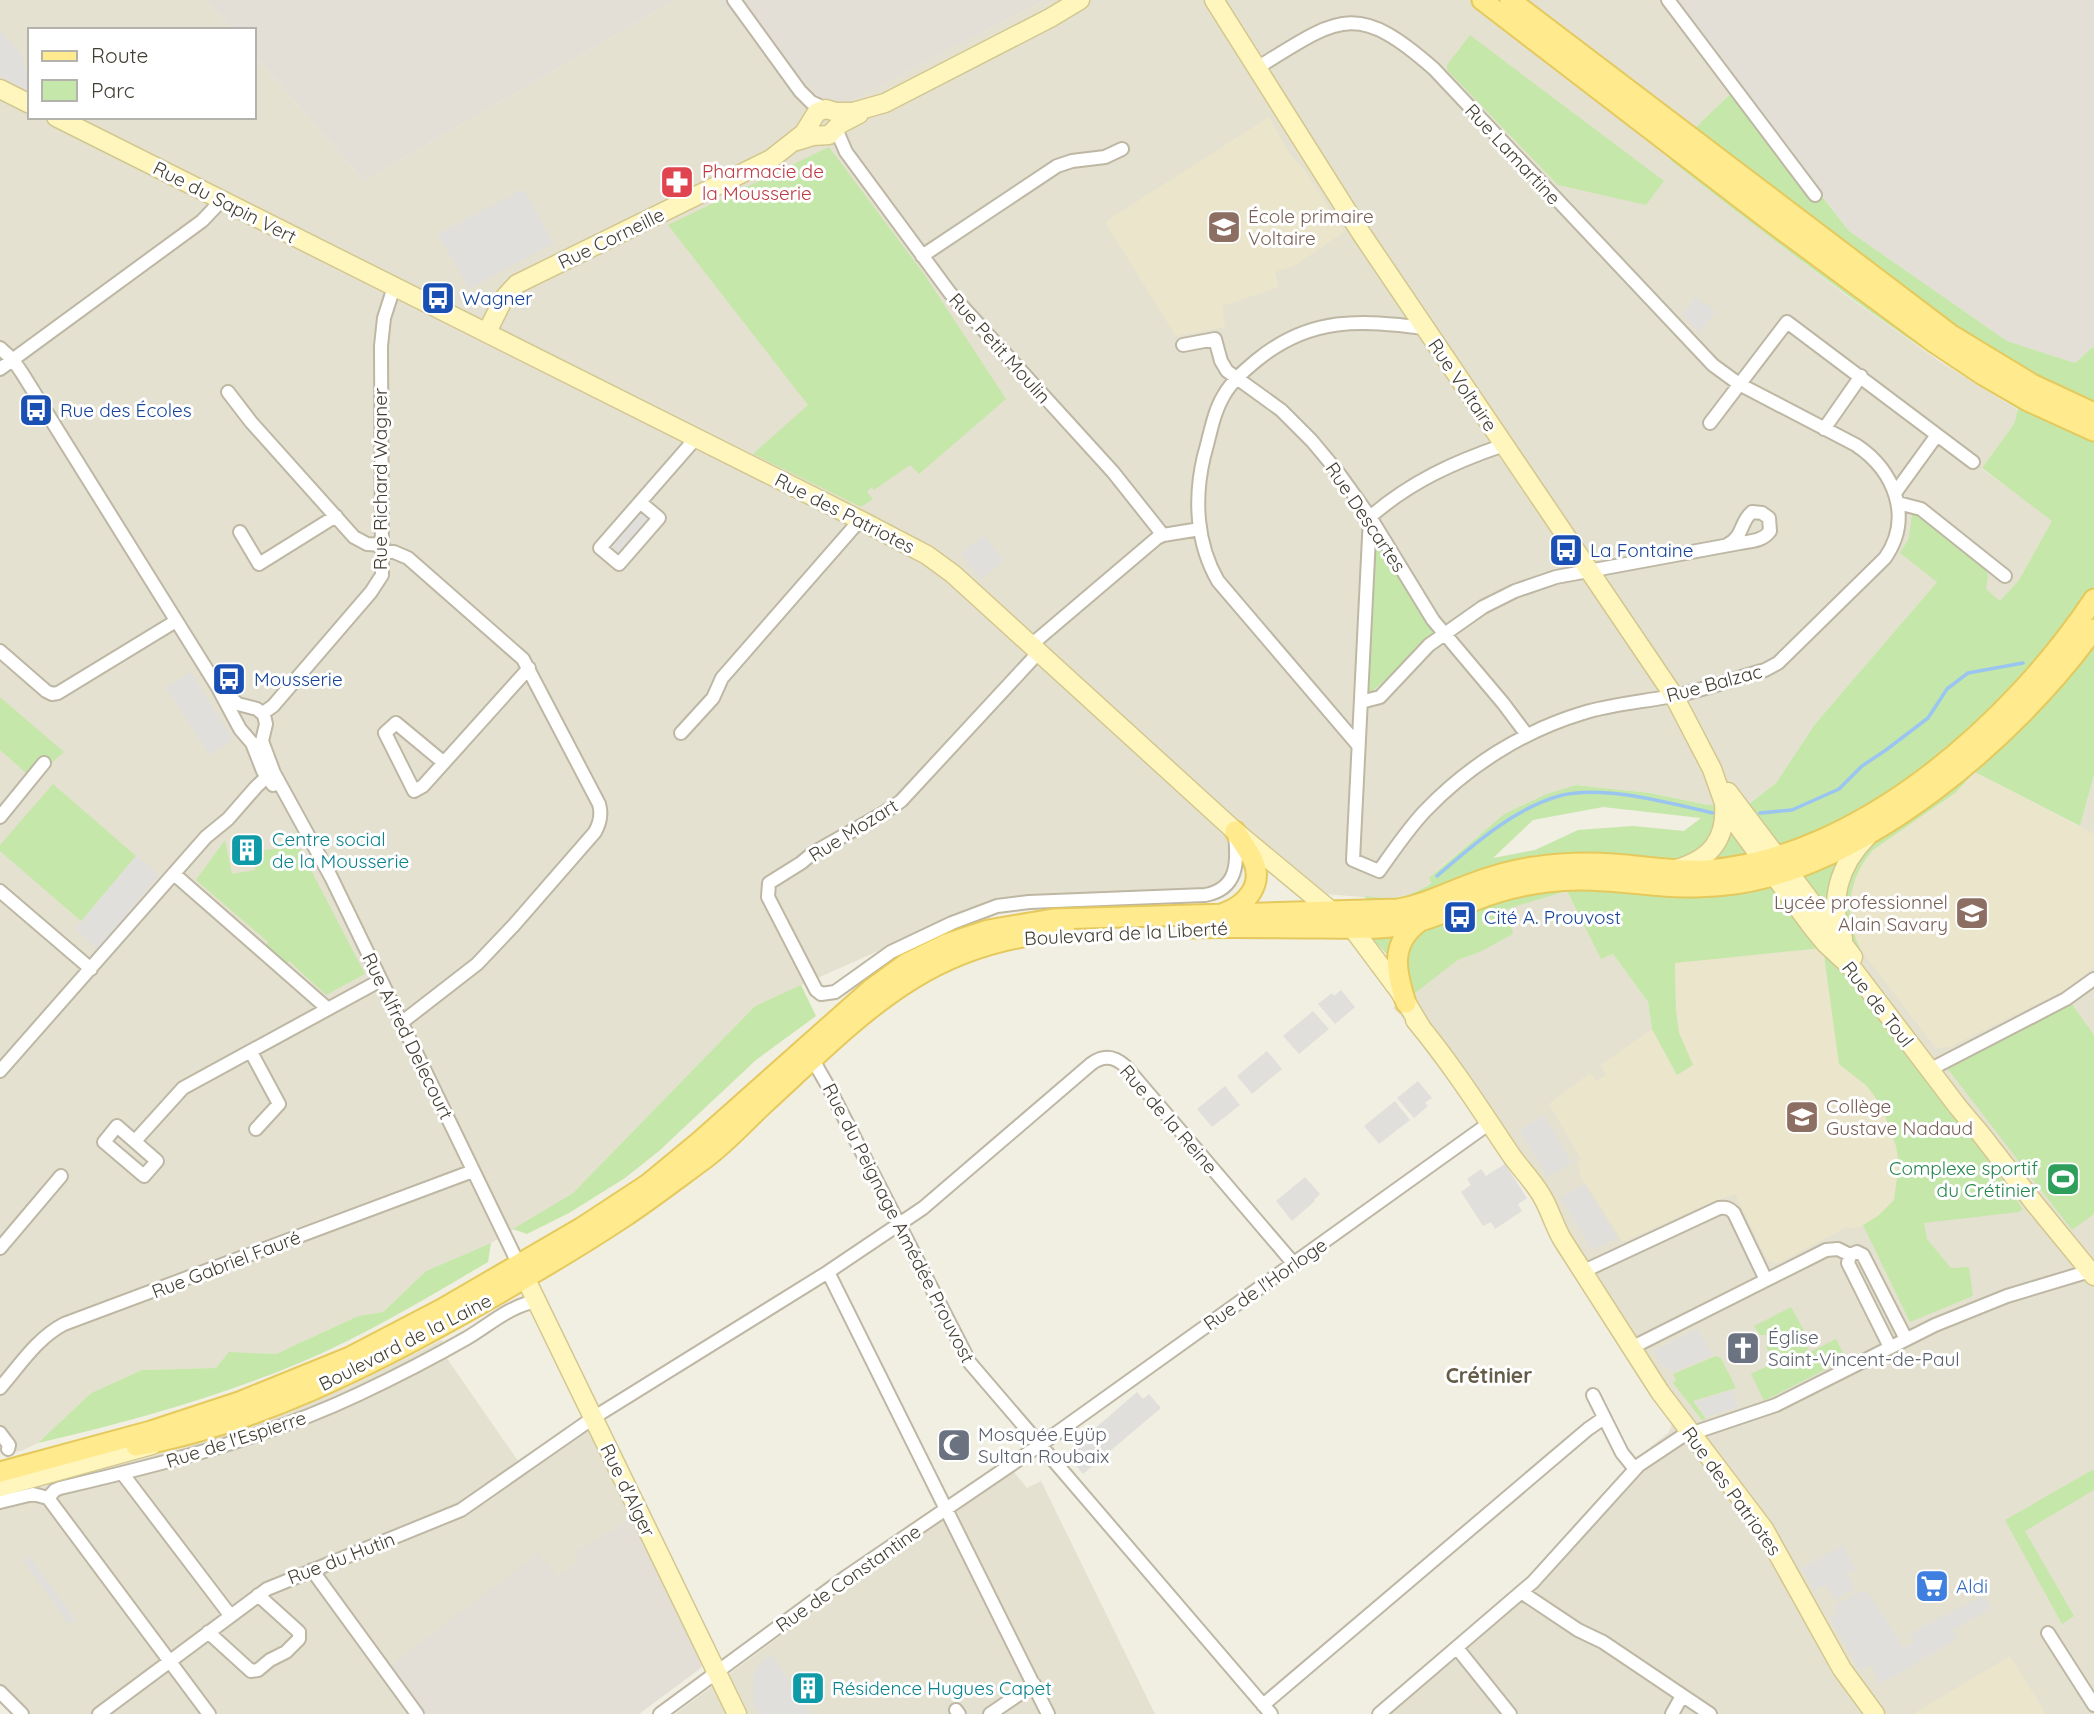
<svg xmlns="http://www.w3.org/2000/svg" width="2094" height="1714" font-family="Quicksand,sans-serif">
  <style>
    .residential { fill: #e5e1d0 }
    .industrial { fill: #e3dfd7 }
    .education { fill: #ebe5cb }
    .green { fill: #c5e7a9; fill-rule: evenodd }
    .parking { fill: #e1dfdb }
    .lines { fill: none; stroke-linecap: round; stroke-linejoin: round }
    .stream { stroke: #9bc5f1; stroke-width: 3.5 }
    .street-casing { stroke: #bdb7a4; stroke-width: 16 }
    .secondary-casing { stroke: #d3c790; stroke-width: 21 }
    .primary-casing { stroke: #e5c95c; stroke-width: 23 }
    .street { stroke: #fff; stroke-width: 12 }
    .secondary { stroke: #fff6be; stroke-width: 18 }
    .primary { stroke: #ffea8d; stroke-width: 19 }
    .labels { text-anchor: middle; stroke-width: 6; stroke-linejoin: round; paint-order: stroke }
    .street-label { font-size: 19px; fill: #433e32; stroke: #fff }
    .health-label { font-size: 19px; fill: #be3a42; stroke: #fff; text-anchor: start }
    .education-label { font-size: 19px; fill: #785e54; stroke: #fff; text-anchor: start }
    .transit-label { font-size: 19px; fill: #164399; stroke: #fff; text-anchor: start }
    .culture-label { font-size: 19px; fill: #0d838f; stroke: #fff; text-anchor: start }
    .leisure-label { font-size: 19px; fill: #27864d; stroke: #fff; text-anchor: end }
    .worship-label { font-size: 19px; fill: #5b616d; stroke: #fff; text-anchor: start }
    .shop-label { font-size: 19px; fill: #366cbe; stroke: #fff; text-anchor: start }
    .neighbourhood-label { font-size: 21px; font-weight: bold; fill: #665d49; stroke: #fff }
  </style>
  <rect width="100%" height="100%" fill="#f1eee2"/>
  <!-- residential -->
  <path class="residential" d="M0,0H206L232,30H30V117H254V55L364,181L675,0H716L844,105L1045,0H1668L1738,87L1701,122L1670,160L1847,296L1939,361L2018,410L2014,424L1982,469L2053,520L2019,580L2001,601L1937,582L1815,724L1776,783L1749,804L1708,805L1650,793L1576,785L1546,794L1504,814L1441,867L1429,879L1431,882L1416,893L1387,899L1325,894L1251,832L1227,843L1232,856L1227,877L1220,884L1196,891L1045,896L905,939L755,1006L573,1193L491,1243L426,1271L383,1312L358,1316L276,1354L229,1353L216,1368L142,1370L91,1393L38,1443L23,1450L7,1454L0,1450Z
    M2094,775V1714H1374L1517,1594L1630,1464L1668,1433L1674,1421L1610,1328L1514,1168L1423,1038L1393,1008L1458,960L1480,952L1506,909L1567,891L1601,958L1613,954L1648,1002L1652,1029L1862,952L2080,826Z
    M442,1340L446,1357L527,1474L591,1429L634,1516L575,1553L580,1560L494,1623L476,1601L378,1674L408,1714H14L0,1701V1495L86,1474L213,1438L288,1411L348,1387Z
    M1013,1471L1027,1488L1041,1481L1155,1714H675L881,1562Z"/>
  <!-- industrial -->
  <path class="industrial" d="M206,0H675L364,181L254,55V30H232Z
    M716,0H1045L844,105L821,97Z
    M1668,0H2094V346L2075,363L2007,341L1849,231L1762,116Z
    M634,1516L702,1663L701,1668L639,1714H425L390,1665L538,1553L558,1576L579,1560L574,1553Z"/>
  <!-- education -->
  <path class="education" d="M1269,117L1290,155L1304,169L1344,232L1294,266L1275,272L1279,287L1222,306L1225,327L1176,336L1105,222Z
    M1976,772L2094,834V967L2069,988L1950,1047L1936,1048L1862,952L1856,941L1850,920V900L1853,883L1858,871L1873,850L1954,793Z
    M1823,948L1839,1064L1867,1086L1881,1105L1896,1146L1899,1164L1894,1200L1878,1216L1866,1224L1855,1228L1847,1227L1776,1264L1768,1261L1735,1194L1702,1206L1623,1242L1581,1177L1578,1162L1581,1159L1549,1104L1590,1073L1596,1081L1606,1075L1601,1065L1652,1029L1677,1075L1693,1065L1679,1033L1676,1009L1675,962Z
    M2010,1656L2046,1714H1913L1992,1667Z"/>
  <!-- green -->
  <path class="green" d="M1470,35L1664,181L1646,205L1558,185L1447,70V65Z
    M1738,87L1849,231L2007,341L2075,363L2094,346V775L2080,826L1975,772L1955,793L1873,850C1847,880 1843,917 1862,952L1841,967L1951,1110L2023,1209L2019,1212L1924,1223L1927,1239L1951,1268L1969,1267L1973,1296L1910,1322L1863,1225L1878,1216L1894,1200L1899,1164L1896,1146L1881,1105L1867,1086L1839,1064L1823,948L1675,963L1676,1009L1679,1033L1693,1065L1677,1075L1652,1029L1648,1002L1613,954L1601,959L1567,891L1507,909L1513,934L1480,952L1458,960L1415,993L1404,972L1375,942L1365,896C1393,900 1408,899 1431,883L1429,878L1504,814L1546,794L1576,785L1650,793L1708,805L1749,804L1776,783L1815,724L1937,582L1900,553L1909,538L1912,513L1922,515L1986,567L1988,577L1986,589L2000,601L2019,580L2052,521L1982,468L2014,424L2018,409C1895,336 1783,247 1670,160L1701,122ZM1603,807L1701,818L1684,831L1633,826L1578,830L1535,850L1493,858L1533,820Z
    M829,147L924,274L1006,399L919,474L910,465L874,490L871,487L867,492L873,499L861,507L753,454L808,405L668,225Z
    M1375,535L1435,635L1367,696Z
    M0,697L64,752L33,779L0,750Z
    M53,784L136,856L81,921L0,851V845Z
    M225,840L232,874L255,870L252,852L298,845L365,974L326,995L289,961L283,968L262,950L268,942L196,880Z
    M801,985L816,1016L756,1060L659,1151L625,1178L569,1213L527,1234L513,1229L573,1193L755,1006Z
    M2071,1003L2094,1035V1214L2072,1230L1947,1068Z
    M491,1243L488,1262C428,1297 368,1334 304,1361C219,1397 128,1422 38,1443L91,1393L142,1370L216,1368L229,1352L276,1354L358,1316L383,1312L426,1271Z
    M1791,1307L1808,1338L1803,1341L1810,1352L1836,1339L1846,1359L1764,1401L1751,1374L1775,1362L1767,1349L1766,1335H1760L1754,1326Z
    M1716,1356L1721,1358L1736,1388L1693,1401L1706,1419L1702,1420L1673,1383L1676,1380L1673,1374Z
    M2094,1469V1490L2025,1531L2074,1616L2062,1624L2005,1520Z"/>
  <!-- parking -->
  <path class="parking" d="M0,31L22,55L25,70L30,68V93L0,77Z
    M524,189L553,243L469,289L438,234Z
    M1695,297L1716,312L1699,333L1682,314Z
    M640,505L655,518L618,561L603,548Z
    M984,535L1004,560L981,579L961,554Z
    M191,672L233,740L209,755L166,687Z
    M136,856L159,875L98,949L75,929Z
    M1341,990L1355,1007L1335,1024L1318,1004L1332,993L1334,996Z
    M1313,1011L1329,1029L1299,1054L1283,1036Z
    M1267,1051L1282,1069L1252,1094L1237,1076Z
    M1418,1081L1432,1098L1425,1103L1428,1106L1414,1118L1397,1098Z
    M1225,1086L1240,1105L1212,1127L1197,1109Z
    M1395,1101L1410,1120L1379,1144L1364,1126Z
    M1544,1115L1572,1163L1548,1177L1520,1130Z
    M1505,1164L1527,1198L1518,1204L1522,1211L1495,1229L1491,1222L1483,1226L1461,1192L1471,1185L1467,1179L1481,1169L1486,1176Z
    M1305,1177L1320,1194L1314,1200L1315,1201L1292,1221L1276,1201Z
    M1585,1184L1618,1239L1592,1249L1560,1197Z
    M1698,1329L1713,1355L1672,1373L1669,1367L1664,1369L1654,1351Z
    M1733,1390L1738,1407L1706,1417L1695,1402Z
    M1137,1392L1143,1399L1149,1394L1161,1408L1083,1474L1071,1460L1075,1457L1069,1451Z
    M1843,1545L1856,1569L1847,1574L1855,1589L1834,1600L1826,1584L1814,1590L1802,1568Z
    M29,1556L76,1620L69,1624L23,1561Z
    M1861,1591L1869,1594L1904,1648L1914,1642L1909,1634L1984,1595L1992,1608L1953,1630L1957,1639L1880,1684L1871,1665L1860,1671L1830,1617L1837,1614L1835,1605Z
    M772,1655L812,1714H759L753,1704V1678L760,1663Z"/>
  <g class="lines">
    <!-- stream -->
    <path class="stream" d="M1760,813L1792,810L1839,789L1862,766L1886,750L1928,718L1947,689L1968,673L2023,663
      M1437,876C1472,846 1513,809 1559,796C1601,784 1670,803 1713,813"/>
    <!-- street casing -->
    <g class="street-casing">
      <path id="street" d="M734,0L800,91L811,102L826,109
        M1668,0L1815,195
        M1257,68C1339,17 1356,0 1434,69L1713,365L1739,384L1856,445C1895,471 1913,518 1885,558L1778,663L1765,670C1735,678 1703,691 1672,696C1642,702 1612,704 1583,713C1523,731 1468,766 1425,811C1408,829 1394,850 1379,871L1353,860L1370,517C1410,482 1454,462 1504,445
        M836,129L846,152L950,293L1113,472L1163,535
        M922,256L1057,166L1072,161L1105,157L1122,149
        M1183,345L1215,339L1221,361L1227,371L1281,410L1312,441L1337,471L1370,517L1433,620L1503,703L1527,735
        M0,348L13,360L22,373L217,686L240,729L252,743L263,771L273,785
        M0,369L202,221L222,200
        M228,392L251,422L354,537L367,544L383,545
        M1710,423L1787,322L1973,462
        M1824,429L1861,376
        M1895,493L1937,435
        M640,502L659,518L619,564L600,548L696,438
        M1898,503L1921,509L2005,576
        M240,532L259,564L336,516
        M383,552H394L408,558L523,659L599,804C602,814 600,823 595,832L514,925L477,964L401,1023
        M1031,645L1157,538L1163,535L1200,529
        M0,651L46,691L52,694L58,693L176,621
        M1039,652L901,801L882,814L813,853L801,863L769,883L768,897L816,990L821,994L835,992L891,952L952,923L997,906L1029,902L1205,895C1238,889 1238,862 1235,835
        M217,686L238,704L257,709L264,715L266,724L262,741L274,773L331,877L519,1265
        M1361,702L1380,697L1429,645L1483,607L1515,591L1556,577L1740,543C1751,541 1763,541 1770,531L1769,518L1762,513L1752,512C1739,523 1745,535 1727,545
        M263,713L273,706L371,592L382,575L381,346L384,318L394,287
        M681,733L713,698L722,678L860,520
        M1358,745L1218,581C1196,543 1194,498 1204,456C1210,436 1213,413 1224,395C1232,381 1245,370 1257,360C1311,316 1361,320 1425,328
        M443,762L396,723L385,733L414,791L423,786L529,668
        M0,817L44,763
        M174,874L328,1009
        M0,891L91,969
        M251,1052L279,1104L256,1129
        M809,1053L829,1088L970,1363L1271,1714
        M1929,1070L2066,999L2094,979
        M0,1071L206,837L228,819L256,787L273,771
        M117,1126L157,1161L144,1176L104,1142Z
        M135,1141L183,1088L381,980
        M0,1248L61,1176
        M1584,1271L1719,1208C1726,1207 1729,1208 1734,1213L1766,1280
        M828,1272L1048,1714
        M1890,1347L1848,1263L1850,1255L1857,1252L1863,1255L1906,1339
        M1631,1348L1826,1250L1838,1249L1850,1255
        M0,1388C20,1365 37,1338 64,1324L473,1171
        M1593,1395L1622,1453L1635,1469
        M0,1433L9,1445L8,1449
        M122,1473L230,1615
        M48,1498L55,1490L60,1488C162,1464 264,1439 359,1394C395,1377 432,1358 467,1338C489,1325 511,1305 537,1301
        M48,1498L209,1714
        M0,1502L33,1494L48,1498
        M312,1570L417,1714
        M1521,1592L1578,1630L1603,1642L1710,1714
        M208,1632L251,1671L258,1670L270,1660L286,1652L299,1639V1632L258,1595
        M2048,1633L2094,1705
        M1457,1648L1510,1714
        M0,1692L22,1714
        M1263,1705L1588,1429L1604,1418
        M956,1710L959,1714
        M99,1714L267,1589L461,1510L593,1418L828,1272L923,1208L1091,1064C1103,1055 1114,1056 1125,1066L1294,1264
        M660,1714L846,1577L1040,1445L1491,1122
        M990,1714L1034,1684
        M1379,1714L1533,1582L1639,1465L1681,1437L1776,1405L1935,1325L2007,1296L2090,1271
        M1672,1714L1682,1696"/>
    </g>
    <!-- secondary casing -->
    <g class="secondary-casing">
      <path id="secondary" d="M1214,0L1361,233L1674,696L1712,769L1724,803L1740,829L1812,927L1826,944L1853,969L1958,1107L1980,1133L2035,1204L2094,1276
        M0,89L30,104
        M56,117L860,520L927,555L953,574L1235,831L1353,929L1400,992L1421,1027
        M797,141L813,136L829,135L840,124L859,114
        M487,332L504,298L517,284L771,159L804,133L817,112L826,109L836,112H853L885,103L1050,18L1080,0
        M1728,792L1853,957
        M1676,869C1711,859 1727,839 1724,803
        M1843,938C1827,902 1840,864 1867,837
        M1415,1020C1450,1062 1479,1107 1509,1152C1520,1169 1535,1182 1544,1200C1551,1213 1555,1227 1562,1239L1660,1392L1764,1529L1842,1669L1875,1714
        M520,1267L737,1714
        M0,1487L152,1445"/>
    </g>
    <!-- primary casing -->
    <g class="primary-casing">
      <path id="primary" d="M1482,0L1766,218L1935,343L1983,375L2028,401L2094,431
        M1510,0L1950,334L2032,384L2094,413
        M1224,913C1246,905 1264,885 1253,860C1248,850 1241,840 1235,831
        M1190,928C1234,927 1278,928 1322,928C1350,928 1378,930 1406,925C1429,920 1449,910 1471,902C1495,892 1521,885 1547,882C1587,877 1623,883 1663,886C1684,888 1705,887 1726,885C1862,871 2017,737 2094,629
        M1406,1003C1396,972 1389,944 1419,922
        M136,1446C254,1425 371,1366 475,1307C526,1278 576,1249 624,1217C651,1199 677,1179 703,1160C724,1145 744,1123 763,1105C859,1017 926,940 1065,932
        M0,1472L151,1431L239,1402L350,1357L442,1309L581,1228L648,1184L700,1141L870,990L907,963L946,944L988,930L1053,919L1398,909C1423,905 1444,894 1468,885C1489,877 1511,870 1534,867C1560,863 1587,862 1613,864C1645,866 1675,872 1707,870C1861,858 2012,722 2094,599"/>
    </g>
    <!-- street -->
    <use href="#street" class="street"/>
    <!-- secondary -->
    <use href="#secondary" class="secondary"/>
    <!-- primary -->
    <use href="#primary" class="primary"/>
  </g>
  <!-- icons -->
  <defs>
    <g id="pharmacy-square" transform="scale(1.75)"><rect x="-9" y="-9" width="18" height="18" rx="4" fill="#e0444e" stroke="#fff"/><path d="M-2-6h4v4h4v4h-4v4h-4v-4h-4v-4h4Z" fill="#fff"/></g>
    <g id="school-square" transform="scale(1.75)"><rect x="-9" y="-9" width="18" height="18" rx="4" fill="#8d6e63" stroke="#fff"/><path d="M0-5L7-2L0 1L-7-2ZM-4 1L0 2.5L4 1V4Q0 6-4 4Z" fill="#fff"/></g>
    <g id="bus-square" transform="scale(1.75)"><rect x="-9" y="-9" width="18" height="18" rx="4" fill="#1a4fb4" stroke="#fff"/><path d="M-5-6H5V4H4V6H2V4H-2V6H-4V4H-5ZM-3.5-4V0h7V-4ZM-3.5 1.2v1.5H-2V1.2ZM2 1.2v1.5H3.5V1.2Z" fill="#fff"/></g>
    <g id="building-square" transform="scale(1.75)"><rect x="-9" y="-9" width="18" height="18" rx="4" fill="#0f9aa8" stroke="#fff"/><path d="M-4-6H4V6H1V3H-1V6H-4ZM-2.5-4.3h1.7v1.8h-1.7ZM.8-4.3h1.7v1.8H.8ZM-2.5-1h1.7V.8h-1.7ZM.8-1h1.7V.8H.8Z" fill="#fff"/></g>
    <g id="stadium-square" transform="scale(1.75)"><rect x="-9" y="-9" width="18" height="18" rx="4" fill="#2e9e5b" stroke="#fff"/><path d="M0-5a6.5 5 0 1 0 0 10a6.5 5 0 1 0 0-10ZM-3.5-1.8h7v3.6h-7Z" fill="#fff"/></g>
    <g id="church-square" transform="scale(1.75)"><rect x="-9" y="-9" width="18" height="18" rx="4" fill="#6b7280" stroke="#fff"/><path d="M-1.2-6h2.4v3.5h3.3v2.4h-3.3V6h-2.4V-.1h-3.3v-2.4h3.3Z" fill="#fff"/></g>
    <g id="mosque-square" transform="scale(1.75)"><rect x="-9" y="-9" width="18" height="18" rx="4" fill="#6b7280" stroke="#fff"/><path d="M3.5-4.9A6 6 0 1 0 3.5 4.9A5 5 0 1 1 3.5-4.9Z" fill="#fff"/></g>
    <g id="supermarket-square" transform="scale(1.75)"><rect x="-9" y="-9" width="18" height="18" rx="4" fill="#3f7fe0" stroke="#fff"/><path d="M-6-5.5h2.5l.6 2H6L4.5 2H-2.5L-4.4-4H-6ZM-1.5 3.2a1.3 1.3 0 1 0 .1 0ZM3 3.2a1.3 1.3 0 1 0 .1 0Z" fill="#fff"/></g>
  </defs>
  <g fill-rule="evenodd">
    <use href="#pharmacy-square" x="677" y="182"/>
    <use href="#school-square" x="1224" y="227"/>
    <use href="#bus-square" x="438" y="298"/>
    <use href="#bus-square" x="36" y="410"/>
    <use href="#bus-square" x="1566" y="550"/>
    <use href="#bus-square" x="229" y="679"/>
    <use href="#building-square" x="247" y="850"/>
    <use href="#school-square" x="1972" y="913"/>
    <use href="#bus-square" x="1460" y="917"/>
    <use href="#school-square" x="1802" y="1117"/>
    <use href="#stadium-square" x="2063" y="1179"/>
    <use href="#church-square" x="1743" y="1348"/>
    <use href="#mosque-square" x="954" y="1445"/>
    <use href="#supermarket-square" x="1932" y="1586"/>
    <use href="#building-square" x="808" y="1688"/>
  </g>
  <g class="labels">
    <!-- street labels -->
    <g class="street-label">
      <text transform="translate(1513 154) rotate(47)" y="7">Rue Lamartine</text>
      <text transform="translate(225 202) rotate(27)" y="7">Rue du Sapin Vert</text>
      <text transform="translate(611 238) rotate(-26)" y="7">Rue Corneille</text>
      <text transform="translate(1000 348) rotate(48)" y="7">Rue Petit Moulin</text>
      <text transform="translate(1463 385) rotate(56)" y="7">Rue Voltaire</text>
      <text transform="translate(380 479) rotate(-90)" y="7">Rue Richard Wagner</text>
      <text transform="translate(845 513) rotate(27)" y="7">Rue des Patriotes</text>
      <text transform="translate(1366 517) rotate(56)" y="7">Rue Descartes</text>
      <text transform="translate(1714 683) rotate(-15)" y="7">Rue Balzac</text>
      <text transform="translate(853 830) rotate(-32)" y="7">Rue Mozart</text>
      <text transform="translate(1126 933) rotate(-3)" y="7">Boulevard de la Liberté</text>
      <text transform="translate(1878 1004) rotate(52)" y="7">Rue de Toul</text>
      <text transform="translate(408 1036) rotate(64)" y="7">Rue Alfred Delecourt</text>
      <text transform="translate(1169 1119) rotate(49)" y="7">Rue de la Reine</text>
      <text transform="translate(899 1223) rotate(63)" y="7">Rue du Peignage Amédée Prouvost</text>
      <text transform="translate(226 1264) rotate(-21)" y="7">Rue Gabriel Fauré</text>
      <text transform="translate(1265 1284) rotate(-35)" y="7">Rue de l'Horloge</text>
      <text transform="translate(405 1342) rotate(-27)" y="7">Boulevard de la Laine</text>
      <text transform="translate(236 1439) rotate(-18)" y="7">Rue de l'Espierre</text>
      <text transform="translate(628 1490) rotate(64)" y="7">Rue d'Alger</text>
      <text transform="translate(1732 1491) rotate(54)" y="7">Rue des Patriotes</text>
      <text transform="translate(341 1558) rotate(-21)" y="7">Rue du Hutin</text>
      <text transform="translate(848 1578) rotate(-35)" y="7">Rue de Constantine</text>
    </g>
    <!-- health labels -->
    <g class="health-label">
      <text x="702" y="178">Pharmacie de<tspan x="702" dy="22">la Mousserie</tspan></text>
    </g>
    <!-- education labels -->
    <g class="education-label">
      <text x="1248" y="223">École primaire<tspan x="1248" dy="22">Voltaire</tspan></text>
      <text x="1948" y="909" text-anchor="end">Lycée professionnel<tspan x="1948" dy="22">Alain Savary</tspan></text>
      <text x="1826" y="1113">Collège<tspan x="1826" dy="22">Gustave Nadaud</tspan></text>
    </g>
    <!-- transit labels -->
    <g class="transit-label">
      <text x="462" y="305">Wagner</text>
      <text x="60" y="417">Rue des Écoles</text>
      <text x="1590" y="557">La Fontaine</text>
      <text x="254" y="686">Mousserie</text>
      <text x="1484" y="924">Cité A. Prouvost</text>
    </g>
    <!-- culture labels -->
    <g class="culture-label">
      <text x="272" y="846">Centre social<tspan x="272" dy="22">de la Mousserie</tspan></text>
      <text x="832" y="1695">Résidence Hugues Capet</text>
    </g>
    <!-- leisure labels -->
    <g class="leisure-label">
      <text x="2038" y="1175">Complexe sportif<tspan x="2038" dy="22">du Crétinier</tspan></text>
    </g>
    <!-- worship labels -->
    <g class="worship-label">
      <text x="1768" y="1344">Église<tspan x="1768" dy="22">Saint-Vincent-de-Paul</tspan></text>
      <text x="978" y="1441">Mosquée Eyüp<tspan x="978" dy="22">Sultan Roubaix</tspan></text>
    </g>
    <!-- shop labels -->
    <g class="shop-label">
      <text x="1956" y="1593">Aldi</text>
    </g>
    <!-- neighbourhood labels -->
    <g class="neighbourhood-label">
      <text x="1489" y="1383">Crétinier</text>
    </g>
  </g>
  <!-- legend -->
  <rect x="28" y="28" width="228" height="91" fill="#ffffff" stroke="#b4b2ad" stroke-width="2"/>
  <rect x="42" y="51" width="35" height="10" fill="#ffea8d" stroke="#b4b2ad" stroke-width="2"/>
  <text x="91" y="63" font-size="21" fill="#433e32">Route</text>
  <rect x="42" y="80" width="35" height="21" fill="#c5e7a9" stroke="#b4b2ad" stroke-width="2"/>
  <text x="91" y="98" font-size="21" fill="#433e32">Parc</text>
</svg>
